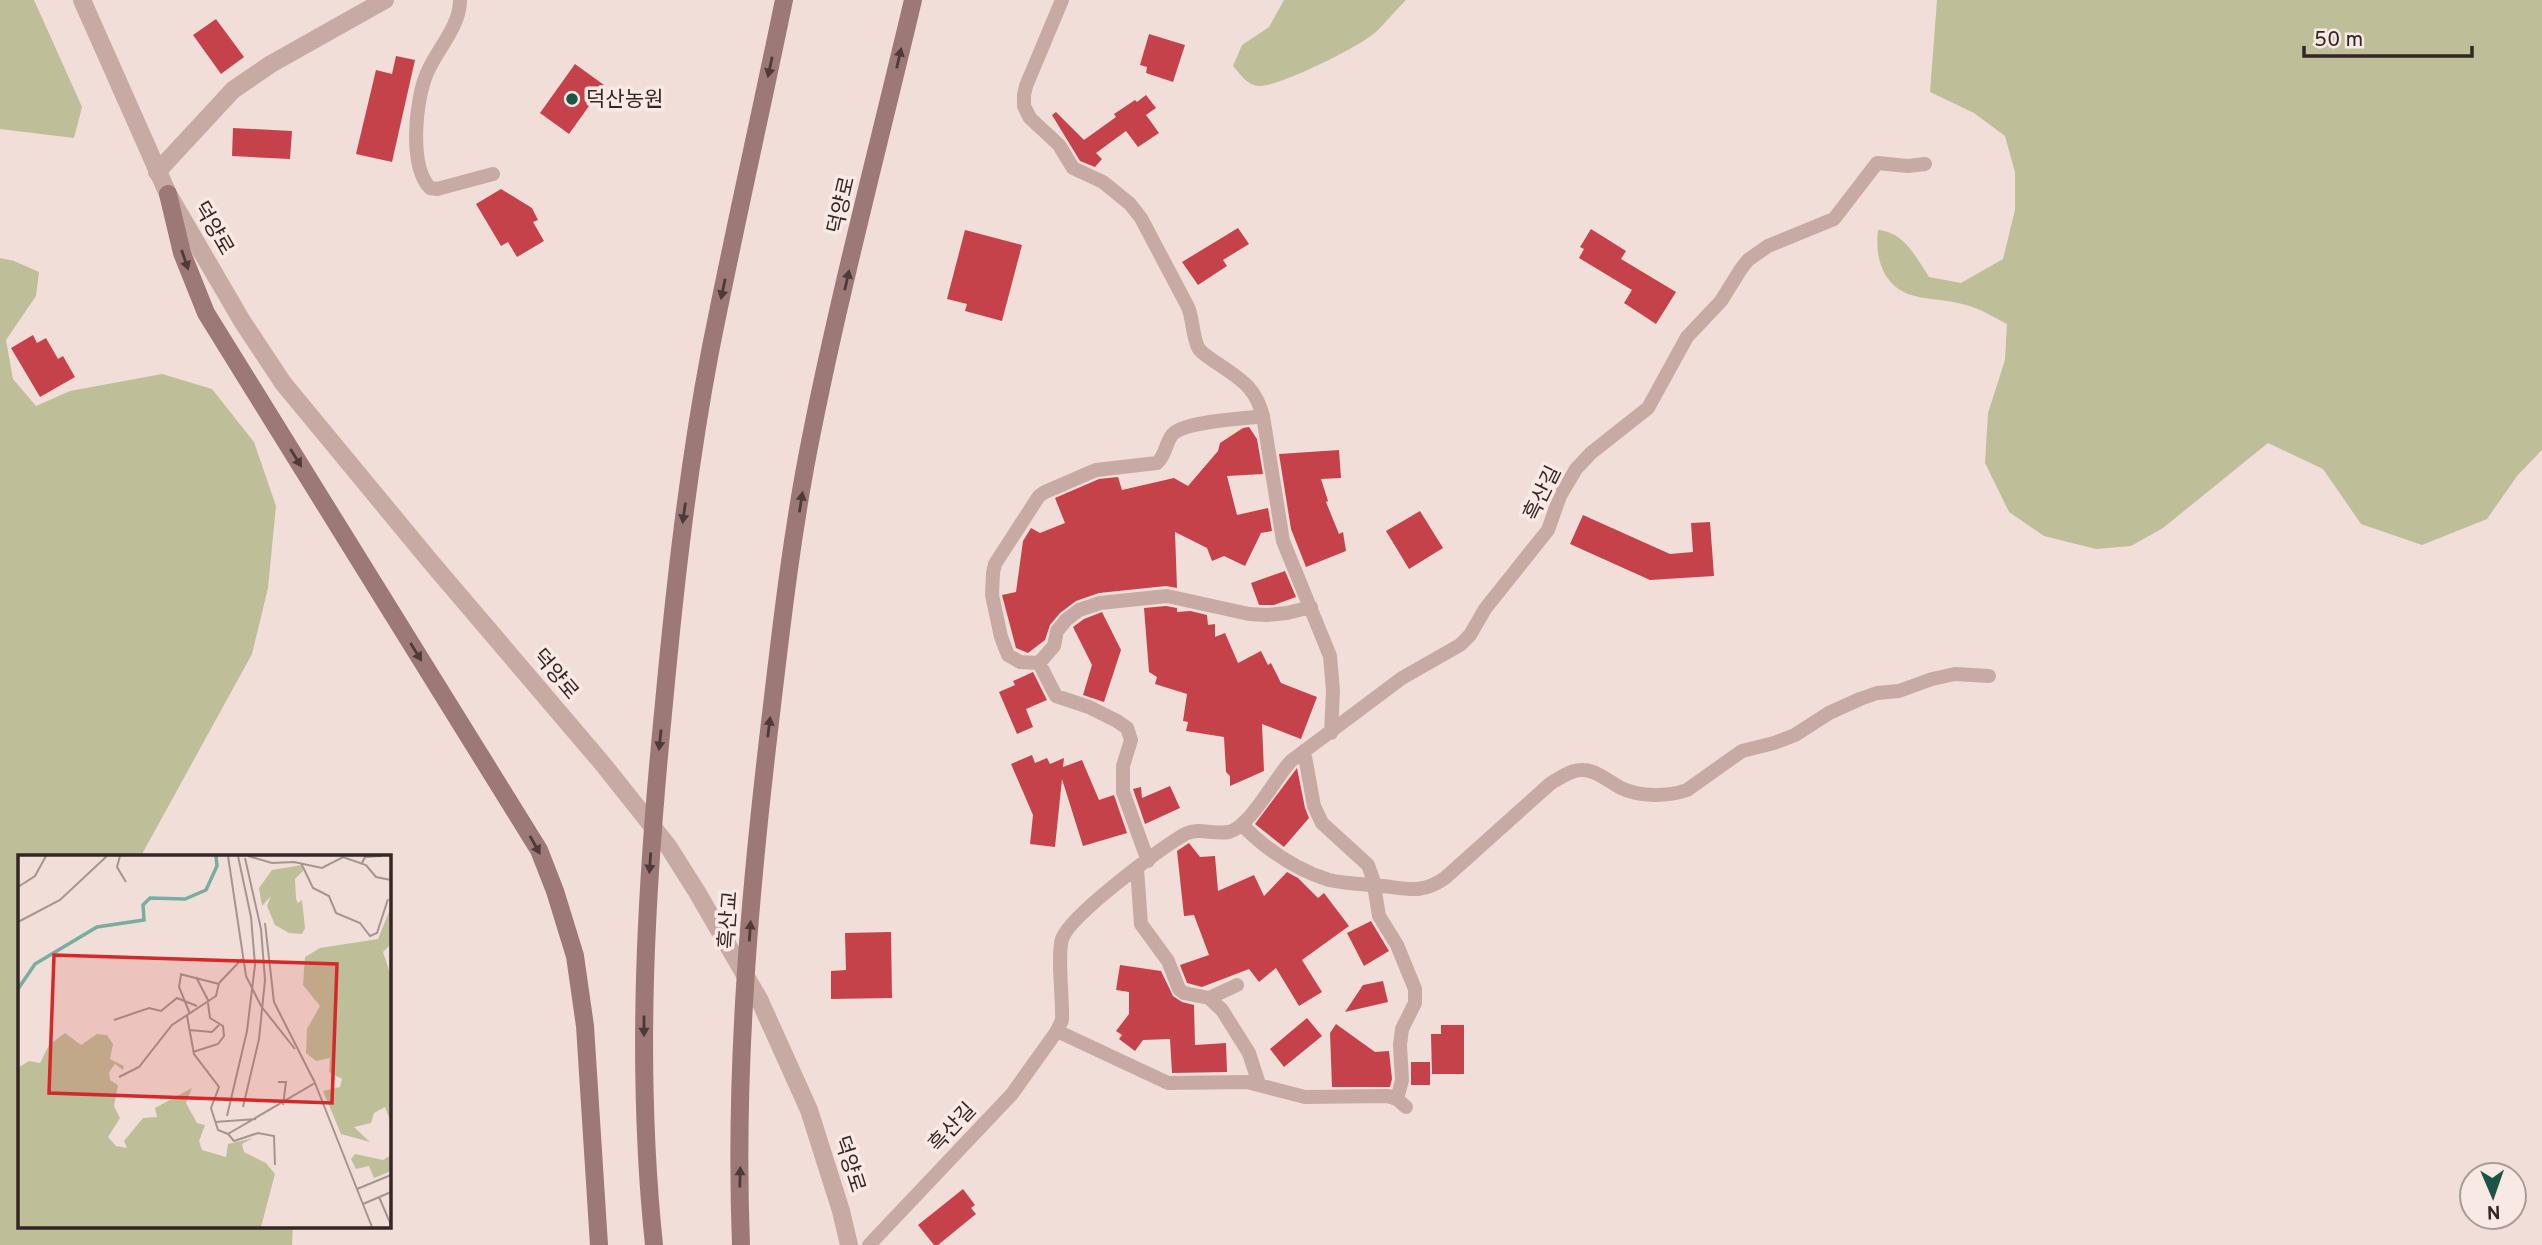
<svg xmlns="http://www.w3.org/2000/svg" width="2542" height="1245" font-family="Overpass,'Noto Sans KR',sans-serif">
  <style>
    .green { fill: #bebf99 }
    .building { fill: #c5424a }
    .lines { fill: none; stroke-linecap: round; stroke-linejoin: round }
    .service { stroke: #c8aaa5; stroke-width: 14 }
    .minor { stroke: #c8aaa5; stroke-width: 18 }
    .tertiary { stroke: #c8aaa5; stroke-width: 18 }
    .secondary { stroke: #9c7876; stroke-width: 18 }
    .oneway { fill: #4e3a3a }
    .poi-dot { fill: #1c5547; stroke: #f9e9e4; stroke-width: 2.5 }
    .labels { text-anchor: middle; stroke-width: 7; stroke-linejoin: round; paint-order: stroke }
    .poi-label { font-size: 21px; fill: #342626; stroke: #f9e9e4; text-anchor: start }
    .street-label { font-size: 21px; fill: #342626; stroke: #f9e9e4 }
    .inset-river { fill: none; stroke: #78ad9f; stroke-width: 3.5 }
    .inset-road { fill: none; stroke: #a59491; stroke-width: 2 }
    .view { fill: #d62828; fill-opacity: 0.15; stroke: #d62828; stroke-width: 3.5 }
    .inset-edge { fill: none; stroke: #342626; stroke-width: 3.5 }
  </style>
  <rect width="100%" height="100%" fill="#f1ded8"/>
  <!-- green -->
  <path class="green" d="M0,0H34L82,107L74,138L0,129Z
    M1284,0H1406C1396,10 1386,22 1376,32C1359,47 1279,87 1258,86C1247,85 1240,74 1233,66L1242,45L1269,27Z
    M1937,0H2542V450L2517,476L2487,519L2422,545L2361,524L2323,469L2268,443L2163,528L2131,546L2096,549L2044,536L2009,512L1985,463L1988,413L2005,360L2007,324C1993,317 1978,307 1962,304C1945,299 1925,300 1908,294C1881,283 1875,255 1878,230C1904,232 1916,257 1929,277L1961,283L2003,259L2015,210V172L2005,136L1974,113L1930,92Z
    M0,258L14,261L39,272L36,296L6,340L13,379L36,406L70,391L162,374L212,389L254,442L276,506L268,588L252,654L141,856H19V1226H293L292,1245H0Z"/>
  <!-- building -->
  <path class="building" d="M216,19L244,57L221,74L193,35Z
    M1149,34L1185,45L1173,82L1146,73L1147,67L1140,65Z
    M396,56L415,60L392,162L356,154L376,70L392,74Z
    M575,64L604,85L569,134L540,113Z
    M1146,95L1156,108L1146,115L1159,133L1138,147L1126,131L1096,153L1102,159L1095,167L1080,161L1052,115L1056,112L1084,140L1116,117L1114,114L1135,100L1137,102Z
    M233,128L292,131L290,159L232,156Z
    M501,189L532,208L538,220L533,222L544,241L517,257L508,242L501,246L476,204Z
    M1238,228L1249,244L1223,260L1227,266L1198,285L1182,262Z
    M1591,229L1626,251L1621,259L1676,292L1656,324L1624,303L1632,290L1579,258L1584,249L1580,247Z
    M965,230L1022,245L1002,321L965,311L967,304L947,299Z
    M33,335L37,343L46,338L58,359L63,356L75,377L40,397L11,348Z
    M1249,427L1257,439L1263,474L1227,476L1237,515L1268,508L1272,531L1261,533L1245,566L1224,556L1212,561L1207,548L1175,532L1177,588L1166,586L1099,593L1076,601L1060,613L1050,625L1045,640L1028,653L1016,648L1002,595L1016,592L1023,541L1031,528L1040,533L1065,523L1055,498L1099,479L1118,477L1122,490L1174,478L1188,486L1218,451L1220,443L1243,428Z
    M1339,450L1341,478L1321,479L1328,501L1326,502L1339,534L1343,532L1346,551L1306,567L1291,529L1279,454Z
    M1420,511L1443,548L1409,569L1386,531Z
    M1583,515L1670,554L1693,552L1691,523L1710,522L1714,576L1650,580L1570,544Z
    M1285,571L1296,597L1274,605H1259L1251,583Z
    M1166,606L1177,608V612L1190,611L1207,615L1208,625L1215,624V637L1225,633L1238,663L1261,651L1268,665L1271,663L1281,683L1317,697L1301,739L1262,724L1264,771L1230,786V776L1226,772L1224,737L1186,731L1188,722L1183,721L1187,694L1155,684L1157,677L1149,672L1144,608Z
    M1102,612L1121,650L1104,702L1083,695L1092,665L1073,627L1084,619Z
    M1033,672L1047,700L1026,709L1033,727L1017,734L999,692L1015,685L1013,681Z
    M1032,755L1035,763L1047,758L1050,764L1064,758L1063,767L1082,760L1099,800L1114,795L1127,833L1083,846L1062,779L1055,847L1030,844L1033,815L1011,764Z
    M1297,768L1305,808L1309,818L1284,847L1255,824Z
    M1170,786L1180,808L1145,824L1133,789L1141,787L1142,798Z
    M1189,843L1200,857L1215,856L1218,891L1254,875L1264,896L1287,872L1298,878L1318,898L1324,893L1349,926L1302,960L1322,992L1299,1006L1276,968L1259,982L1249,969L1202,987L1187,983L1180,965L1209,955L1194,915L1184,916L1177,851Z
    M1371,921L1389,951L1364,966L1347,933Z
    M891,932L892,998L831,999V971L846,970L845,933Z
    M1120,965L1161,971L1173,996L1182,1002L1194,1005L1195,1045L1226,1043L1227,1072L1172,1073L1170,1039L1143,1040L1135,1051L1119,1039L1122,1035L1116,1031L1129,1014V992L1116,990Z
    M1383,981L1388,1002L1345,1012L1363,985Z
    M1307,1018L1322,1036L1284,1067L1270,1049Z
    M1336,1024L1375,1052L1389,1051L1392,1079L1390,1087H1332L1330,1033Z
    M1441,1025H1464V1074H1432L1431,1034H1441Z
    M1411,1062H1430V1085H1411Z
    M963,1189L975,1205L971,1208L976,1214L938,1245H934L918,1225Z"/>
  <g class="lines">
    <!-- service -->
    <path class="service" d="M460,0C460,27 437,49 427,73C415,101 409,166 430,188L437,189L493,174
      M1062,0L1026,86L1024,95V106L1030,118L1059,145L1073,168L1103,182L1130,204L1141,218L1188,307C1193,318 1193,341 1199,349C1204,355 1211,359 1217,363C1241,380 1255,386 1263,416L1283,541L1330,656L1333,691L1331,733
      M1039,663L1054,646L1057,631L1066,620L1079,610L1100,603L1167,596L1249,614L1267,615L1287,613L1311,607
      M1304,751L1314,806L1322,823L1368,865L1373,879L1379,916L1397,945L1415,989V1003L1402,1029L1400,1045L1402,1080L1397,1099
      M1242,825C1266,849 1296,870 1329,880C1346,884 1365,884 1383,886C1409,889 1422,894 1445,878L1551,783C1560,778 1571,770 1581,770C1596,769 1609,782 1621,788C1640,797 1667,797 1687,790L1742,751L1774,743L1795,735L1829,713L1860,699L1877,693L1899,691L1932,679L1955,674L1989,676
      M1148,861L1123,792V766L1131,740L1127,728L1117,721L1089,707L1056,696L1039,663L1020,662L1008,655L1001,637L992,595L993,573L995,564L1039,496L1045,492L1096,470L1157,463C1166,455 1165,444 1172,435C1183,421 1244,419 1263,416
      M1137,869L1141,924L1168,961L1179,989L1184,993L1209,998L1222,1010L1249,1053L1259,1084
      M1209,998L1237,985
      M1057,1031L1168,1083L1247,1082L1305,1097L1388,1096L1397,1099L1406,1107
      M869,1245L1012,1094L1057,1031L1062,1020C1063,999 1057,956 1062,939C1070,915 1160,849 1185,834C1200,827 1213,835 1229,832C1250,827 1275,778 1291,761L1402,678L1460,645L1470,635L1485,609L1548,530L1560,496L1576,469L1591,453L1648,408L1687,337L1721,301L1741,269L1748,260L1768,246L1834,219L1877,163L1908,166L1925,164"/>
    <!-- minor -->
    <path class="minor" d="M157,172L233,90L271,64L385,0"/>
    <!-- tertiary -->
    <path class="tertiary" d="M82,0L168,194L242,321L283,383L430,561L602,763L668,846L697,892L759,999L809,1110L841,1211L849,1245"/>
    <!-- secondary -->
    <path class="secondary" d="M168,194L182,253L206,313L539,850L555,891L575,956L585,1026L599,1245
      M654,1245C635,1064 646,884 664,703C675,585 688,468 710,352C733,235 760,117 784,0
      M741,1245C734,1068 750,889 771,714C782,620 793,525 812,432C841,287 879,144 913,0"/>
  </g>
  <!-- one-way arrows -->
  <defs><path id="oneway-solid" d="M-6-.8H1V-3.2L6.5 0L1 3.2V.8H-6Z" transform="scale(1.75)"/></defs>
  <g class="oneway">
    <use href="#oneway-solid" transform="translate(899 58) rotate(-77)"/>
    <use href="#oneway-solid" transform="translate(770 67) rotate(102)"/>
    <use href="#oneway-solid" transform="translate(185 260) rotate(71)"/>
    <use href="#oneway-solid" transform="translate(847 280) rotate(-77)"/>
    <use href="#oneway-solid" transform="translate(723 289) rotate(102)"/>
    <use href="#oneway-solid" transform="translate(296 458) rotate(58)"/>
    <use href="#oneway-solid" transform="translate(801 502) rotate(-81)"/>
    <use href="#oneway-solid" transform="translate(684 513) rotate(98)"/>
    <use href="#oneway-solid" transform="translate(416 652) rotate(58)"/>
    <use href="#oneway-solid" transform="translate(769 727) rotate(-83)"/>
    <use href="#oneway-solid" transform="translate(660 740) rotate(96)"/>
    <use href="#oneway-solid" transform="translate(535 845) rotate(61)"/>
    <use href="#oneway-solid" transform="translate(650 863) rotate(94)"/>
    <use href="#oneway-solid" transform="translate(750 931) rotate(-86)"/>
    <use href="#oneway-solid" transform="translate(644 1026) rotate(90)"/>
    <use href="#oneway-solid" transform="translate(740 1177) rotate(-89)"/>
  </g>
  <!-- markers -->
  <circle class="poi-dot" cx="572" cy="99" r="7"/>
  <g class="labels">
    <!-- poi labels -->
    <g class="poi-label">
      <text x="586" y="106">덕산농원</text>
    </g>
    <!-- street labels -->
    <g class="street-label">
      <text transform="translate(841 205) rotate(-77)" y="7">덕양로</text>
      <text transform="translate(214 228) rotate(60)" y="7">덕양로</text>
      <text transform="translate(1542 493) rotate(-64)" y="7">흑산길</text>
      <text transform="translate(556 674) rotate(50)" y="7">덕양로</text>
      <text transform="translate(728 920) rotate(-86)" y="7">흑산교</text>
      <text transform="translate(952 1127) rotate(-47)" y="7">흑산길</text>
      <text transform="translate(850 1164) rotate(72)" y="7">덕양로</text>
    </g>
  </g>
  <!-- overview -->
  <g transform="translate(18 855)">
    <rect width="373" height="373" fill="#f1ded8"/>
    <path d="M284,10L285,16L277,24L278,44L280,48L284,45L287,73L284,79L271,78L257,70L249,51L253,41L244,51L241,33L254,15ZM373,52V89L365,97L373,121V268L367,252L356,258L353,268L336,272L352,287L323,279L305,236L322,232L324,224L311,217L312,203L298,206L288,198L289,174L302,151L285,130L287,102L302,93L360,84ZM47,178L63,190L79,179L89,180L95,189L92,204L106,211L105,215L97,209L91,217L92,225L100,230L96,251L102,263L90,282L98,291L109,293L106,286L125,263L139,262L137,253L174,233L168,248L179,268L187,270L181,286L184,295L208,302L210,289L235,283L224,289L226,297L248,308L257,319L243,372H0V213L11,206L22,208L31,190ZM337,299L365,305L373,300V316L356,323L351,311L338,314L333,304Z" fill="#bebf99"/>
    <path class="inset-river" d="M0,134L17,109L79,72L126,65L125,50L132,43L167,44L188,35L199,11L198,1"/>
    <path class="inset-road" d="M102,1L99,12L108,27M210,1L228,121L243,151L277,194M230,1L254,8L276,7L304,13L325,2L348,10L358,22L373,25M283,8L295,33L311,41L318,58L342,68L352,81L359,78L370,44M344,8L347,2L364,1M0,32L17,21L28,1M0,67L42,45L89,1M247,68L256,147L296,226M162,119L201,129M163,120L161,132L172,159M178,122L191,147M169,161L176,199L201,232L193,253L200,275L210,279M96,165L131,153L143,156L159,143L179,151M171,175L194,177L201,170M175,197L200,189L206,181L205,171L192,163L190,148M101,222L121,212L154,170L198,141L201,128L224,104M295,223L354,372M260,227H268L265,250M225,252L241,184L247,125L243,74L227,3M209,261L229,176L237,110L233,62L220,1M197,267L238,264M257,310L256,281L240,278L216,286L210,279L297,228M339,334L373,320M361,342L373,370M345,349L373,337"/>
    <path class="view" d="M36,100L319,109L314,248L31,238Z"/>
    <rect width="373" height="373" class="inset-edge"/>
  </g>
  <!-- north arrow -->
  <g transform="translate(2493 1196) rotate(178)"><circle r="33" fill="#f9e9e4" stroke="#aa9b98" stroke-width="2"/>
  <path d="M0-5L12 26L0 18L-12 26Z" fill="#1c5547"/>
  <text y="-10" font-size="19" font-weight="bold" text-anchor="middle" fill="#342626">N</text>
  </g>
  <!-- scale -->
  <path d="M2304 46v10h168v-10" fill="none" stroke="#342626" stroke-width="3.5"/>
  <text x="2314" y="46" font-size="21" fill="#342626" stroke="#f9e9e4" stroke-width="5" paint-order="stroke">50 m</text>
</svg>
